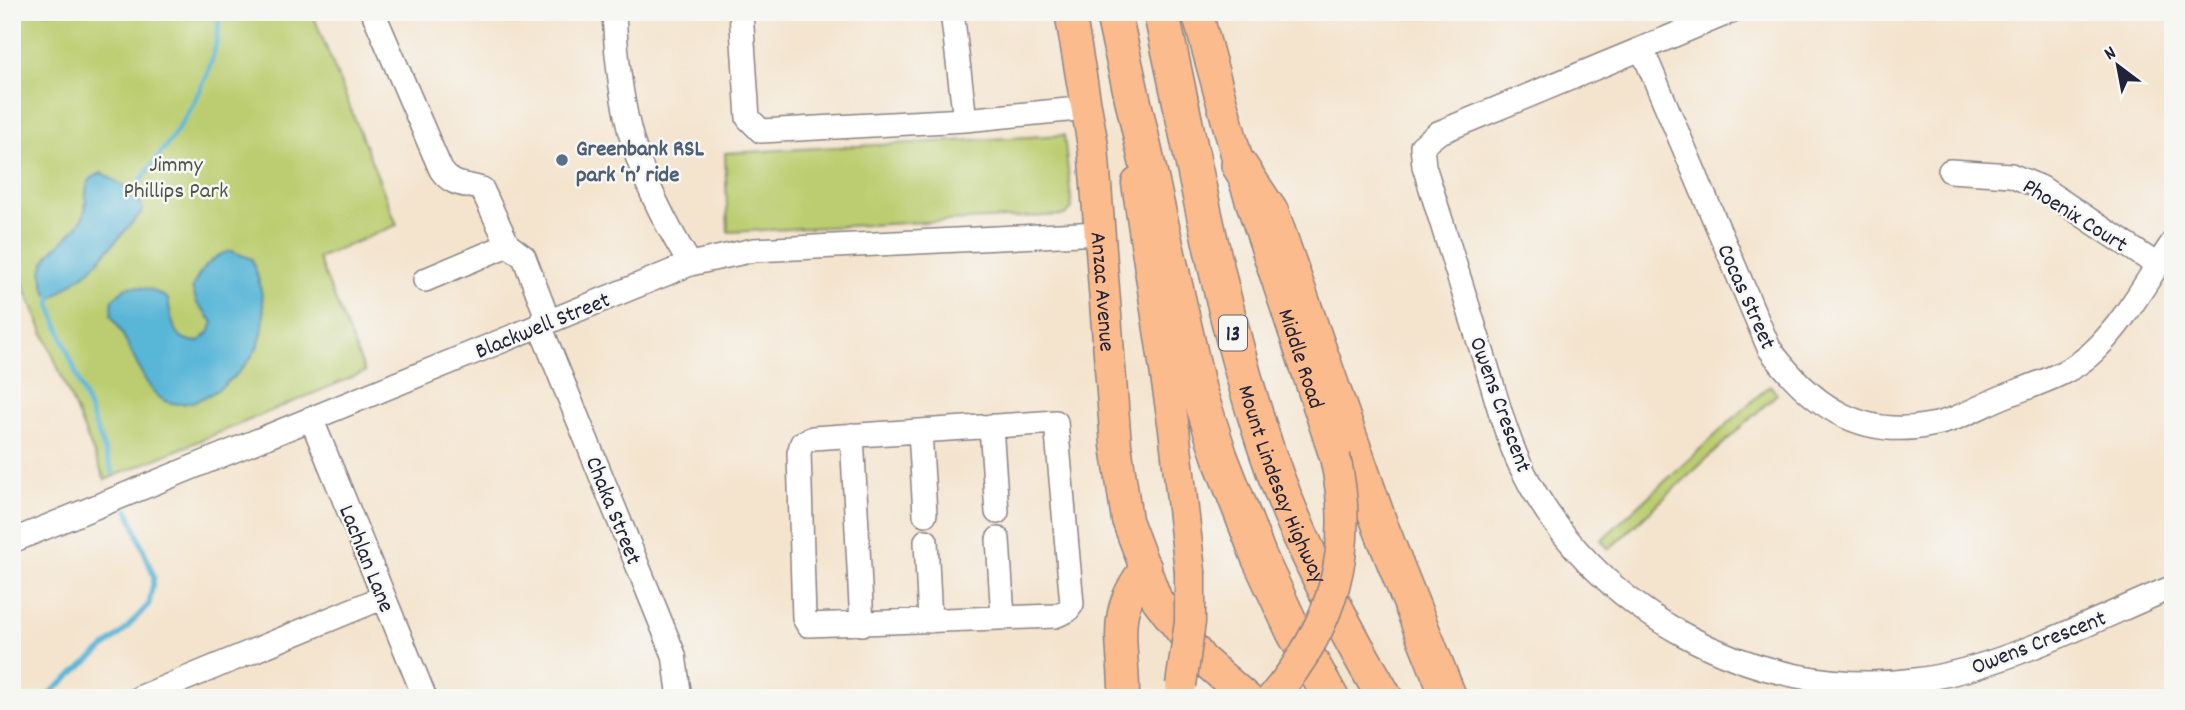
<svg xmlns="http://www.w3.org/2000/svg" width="2185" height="710" font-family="Dekko,sans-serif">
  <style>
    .green { fill: #bbcd70; stroke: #6e7856; stroke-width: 2 }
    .water { fill: #59b6d7; stroke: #3e6c89; stroke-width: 2 }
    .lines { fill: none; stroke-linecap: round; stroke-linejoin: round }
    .stream { stroke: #59b6d7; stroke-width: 5 }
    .minor-casing { stroke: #8b8384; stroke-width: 26 }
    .major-casing { stroke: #8b8384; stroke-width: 33 }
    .highway-casing { stroke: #8b8384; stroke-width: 38 }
    .minor { stroke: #fff; stroke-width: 23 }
    .major { stroke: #fbbb8d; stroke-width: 30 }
    .highway { stroke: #fbbb8d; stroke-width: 35 }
    .major-bridge-casing { stroke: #8b8384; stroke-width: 33; stroke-linecap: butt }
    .major-bridge { stroke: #fbbb8d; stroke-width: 30 }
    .service-dot { fill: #5c6f8a; stroke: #f6f6f2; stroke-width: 2.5 }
    .labels { text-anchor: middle; stroke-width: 5; stroke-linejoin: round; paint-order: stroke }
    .shield { fill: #f6f6f2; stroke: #626272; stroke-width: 2 }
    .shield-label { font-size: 21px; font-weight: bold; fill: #22223b }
    .service-label { font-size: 23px; font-weight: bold; fill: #4e5e75; stroke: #f6f6f2; text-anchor: start }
    .park-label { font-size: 23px; fill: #50554b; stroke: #f6f6f2 }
    .street-label { font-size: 23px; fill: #22223b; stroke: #f6f6f2 }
  </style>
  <rect width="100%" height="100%" fill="#f6f6f2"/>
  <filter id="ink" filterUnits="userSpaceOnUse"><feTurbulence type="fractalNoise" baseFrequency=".0143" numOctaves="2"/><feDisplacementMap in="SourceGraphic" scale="14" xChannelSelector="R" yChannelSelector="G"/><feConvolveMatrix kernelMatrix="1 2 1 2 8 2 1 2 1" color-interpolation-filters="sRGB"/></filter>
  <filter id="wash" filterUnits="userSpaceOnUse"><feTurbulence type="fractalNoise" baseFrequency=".00686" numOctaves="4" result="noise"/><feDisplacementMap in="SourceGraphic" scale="28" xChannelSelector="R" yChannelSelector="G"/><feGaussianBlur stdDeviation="1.57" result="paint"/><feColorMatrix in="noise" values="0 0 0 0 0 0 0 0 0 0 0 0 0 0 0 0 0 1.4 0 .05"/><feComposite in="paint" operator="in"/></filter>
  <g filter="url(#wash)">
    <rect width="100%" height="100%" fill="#f4e4ce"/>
    <!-- green -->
    <path class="green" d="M12,12H312L397,225L318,258L365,372L105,480L12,258Z
      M1064,135L1072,208L1065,215L728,232L725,153Z
      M1770,385L1777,394L1609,549L1601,540Z"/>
    <!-- water -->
    <path class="water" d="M102,173L139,195L143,211L90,270L54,297L47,294C29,252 66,248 82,219C92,202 76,181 102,173Z
      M231,251L252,259C261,284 269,318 259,343C248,372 197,415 165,401C142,390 128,336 111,315L113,299L126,287C143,286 153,289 168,299C172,321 172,341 198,342L209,333L213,322L197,303L192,288C199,272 213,254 231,251Z"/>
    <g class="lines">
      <!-- stream -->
      <path class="stream" d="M130,195C171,139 219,84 219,12
        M52,291L50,304L113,473
        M44,698L123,632L149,604L154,577L128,510"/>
    </g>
  </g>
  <g filter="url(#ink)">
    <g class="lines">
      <!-- minor casing -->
      <g class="minor-casing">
        <path id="minor" d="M373,12L441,170C453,187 464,183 482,189L508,245L524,257L545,312L540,326L674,655L680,698
          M614,12C619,118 635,174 690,264
          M741,12L748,118L761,131L965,120L1088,108
          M952,12L965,120
          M1730,12L1438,133L1422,146L1424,166C1444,231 1465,296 1485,361C1496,396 1505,434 1521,467C1592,612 1757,701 1916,680C1997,670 2096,619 2173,587
          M1642,49L1769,348C1809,403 1859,440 1931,425C1956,421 1982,405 2005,396C2035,384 2072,374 2095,350C2126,320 2148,278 2173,242
          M1950,171L2011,175L2042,188L2157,265
          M425,280L508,245
          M311,418L425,698
          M1056,422L1072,604L1067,611L1055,616L808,625L804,618L799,453L802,443L813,438Z
          M991,426L997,512
          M920,431L925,514
          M852,435L862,624
          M998,539L1003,618
          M12,541L690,264L754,250L1100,233
          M926,541L930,621
          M139,698L384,597"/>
      </g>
      <!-- major casing -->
      <g class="major-casing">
        <g id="major">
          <path id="s1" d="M1070,12L1093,146L1116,445L1127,520L1157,600L1202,659L1247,698"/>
          <path id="s2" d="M1197,12L1239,165L1335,457"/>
          <path d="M1137,183L1174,429L1190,571"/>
          <path d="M1124,698C1125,641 1108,616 1146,567"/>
        </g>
      </g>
      <!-- highway casing -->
      <g class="highway-casing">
        <g id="highway">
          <path d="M1113,12L1198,389L1220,457L1259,557L1294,632L1331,698"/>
          <path id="s3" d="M1161,12C1192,150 1216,290 1258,424C1288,521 1334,611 1385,698"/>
          <path d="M1239,165L1271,213L1381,528L1449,698"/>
        </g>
      </g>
      <!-- minor -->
      <use href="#minor" class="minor"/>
      <!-- major -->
      <use href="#major" class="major"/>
      <!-- highway -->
      <use href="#highway" class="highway"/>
      <!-- major-bridge casing -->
      <g class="major-bridge-casing">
        <path id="major-bridge" d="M1181,685L1190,622V571
          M1272,698C1333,626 1356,550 1335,457"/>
      </g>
      <!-- major-bridge -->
      <use href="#major-bridge" class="major-bridge"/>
    </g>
  </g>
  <!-- markers -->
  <circle class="service-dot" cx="562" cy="160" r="7"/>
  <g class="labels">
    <!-- shield labels -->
    <rect class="shield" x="1219" y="315.5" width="28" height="35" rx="5"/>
    <g class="shield-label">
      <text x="1233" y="340">13</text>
    </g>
    <!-- service labels -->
    <g class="service-label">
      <text x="576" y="155">Greenbank RSL<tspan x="576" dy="26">park ‘n’ ride</tspan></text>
    </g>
    <!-- park labels -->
    <g class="park-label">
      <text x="176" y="171">Jimmy<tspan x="176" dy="26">Phillips Park</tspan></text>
    </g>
    <!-- street labels -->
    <g class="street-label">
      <text transform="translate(2076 214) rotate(32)" y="8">Phoenix Court</text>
      <text dy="8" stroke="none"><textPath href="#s1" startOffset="282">Anzac Avenue</textPath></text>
      <text transform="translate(1748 296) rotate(66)" y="8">Cocas Street</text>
      <text transform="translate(542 324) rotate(-22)" y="8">Blackwell Street</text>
      <text dy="8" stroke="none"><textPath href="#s2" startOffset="362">Middle Road</textPath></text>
      <text transform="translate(1502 404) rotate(70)" y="8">Owens Crescent</text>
      <text dy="8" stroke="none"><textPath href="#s3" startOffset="488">Mount Lindesay Highway</textPath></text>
      <text transform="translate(615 510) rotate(68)" y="8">Chaka Street</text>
      <text transform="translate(368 558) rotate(68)" y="8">Lachlan Lane</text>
      <text transform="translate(2038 641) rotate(-21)" y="8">Owens Crescent</text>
    </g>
  </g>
  <!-- margin -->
  <rect width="2185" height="710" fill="none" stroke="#f6f6f2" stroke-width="42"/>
  <!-- north arrow -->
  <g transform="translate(2118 66) rotate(328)" stroke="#f6f6f2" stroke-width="5" paint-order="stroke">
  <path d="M0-5L12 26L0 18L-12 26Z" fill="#22223b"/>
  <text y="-10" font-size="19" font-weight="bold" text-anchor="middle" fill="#22223b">N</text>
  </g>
</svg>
